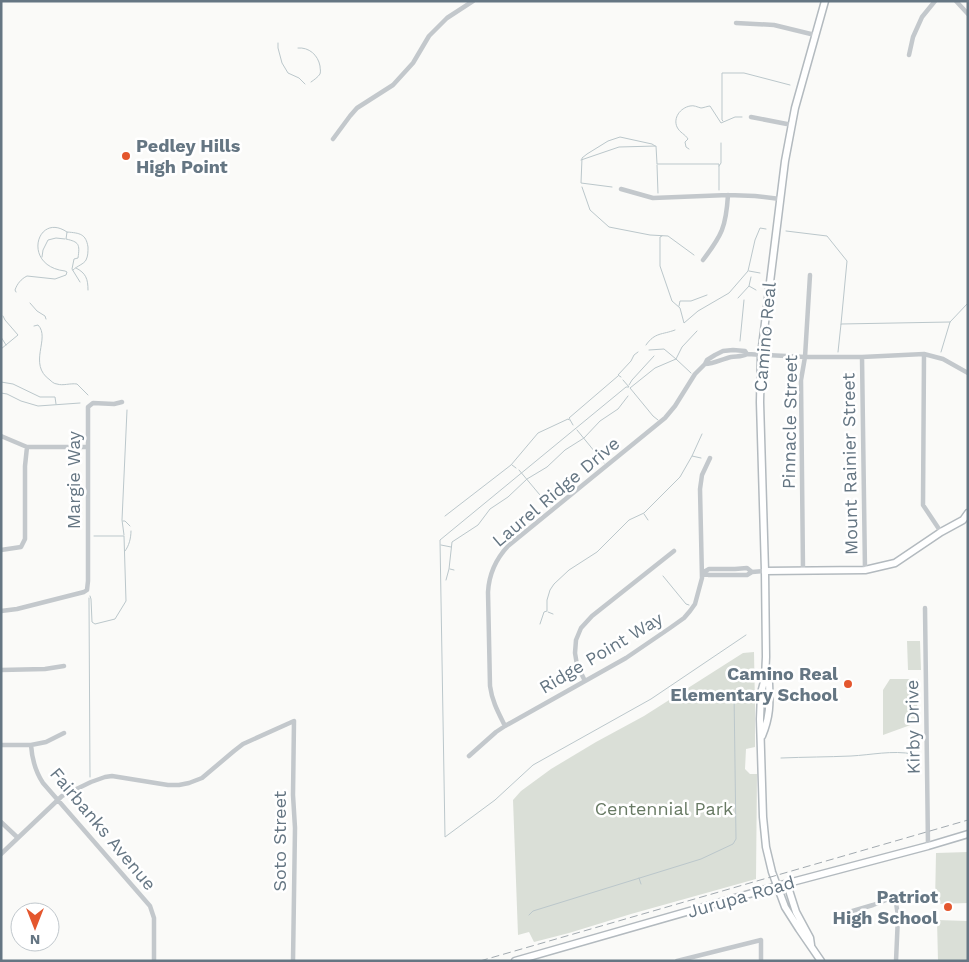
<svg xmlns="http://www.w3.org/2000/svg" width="969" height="962" font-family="'Work Sans',sans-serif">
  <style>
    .green { fill: #dadfd7 }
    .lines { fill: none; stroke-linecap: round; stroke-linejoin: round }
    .stream { stroke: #bbc7cb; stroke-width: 1 }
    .secondary-casing { stroke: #b3babf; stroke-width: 9 }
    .street { stroke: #c3c8cc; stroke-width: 4.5 }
    .secondary { stroke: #fff; stroke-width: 6 }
    .rail { stroke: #a2aab0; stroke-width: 1; stroke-dasharray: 8 4; stroke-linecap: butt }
    .poi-dot { fill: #e4572e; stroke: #fff; stroke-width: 2 }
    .labels { text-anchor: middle; stroke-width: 5; stroke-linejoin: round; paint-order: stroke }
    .poi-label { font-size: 18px; font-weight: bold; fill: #657683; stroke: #fff; text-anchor: end }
    .street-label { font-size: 18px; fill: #657683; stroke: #fff }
    .park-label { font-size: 18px; fill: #687a64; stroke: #fff }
  </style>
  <rect width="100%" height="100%" fill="#fafaf8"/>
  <!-- green -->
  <path class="green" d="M907,641H920L921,670H908Z
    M754,652L755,706V747L746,749L745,769L750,774H757L756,879L631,914L569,933L534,942L529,932L518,935L513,800L521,791L551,769L596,742L644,716L743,653Z
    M890,679H919L916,723L883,735V690Z
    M968,852V903L935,904L936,853Z
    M937,920L968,921V961H938Z"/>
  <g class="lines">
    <!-- stream -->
    <path class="stream" d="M278,43V48L282,63L288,73L299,78L305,84
      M298,48C309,47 318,55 320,66C320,69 321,71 320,74C318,77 314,80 311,82
      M723,121L722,120V73H744L790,85
      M689,149L686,147L685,142L688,139C685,134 680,133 677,127C673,118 680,108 690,106C694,105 697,107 701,108C703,108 708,106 710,106L721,123L735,117H742
      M581,160L619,147L656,146L657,164H719V190
      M657,165L658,193
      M719,166L721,163V143
      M582,187L590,210L609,227L650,235L668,236L694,255
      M612,187L581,183L582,158L587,154L608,141L620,137L652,144L655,146
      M786,231L827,236L847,261L841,324
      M662,236L660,237V266L672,301L680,308L684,323L698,311L729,293L748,271L755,240L760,228L766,229
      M42,257L43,250L48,240L56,238L65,239
      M76,268C86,273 88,279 88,290
      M73,270C77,266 84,264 86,260C88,256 88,252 88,247C86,234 80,233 67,232L66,239C79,242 80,244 78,258L74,259L72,269L80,282
      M749,271L760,273
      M749,286L751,277
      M16,292L15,290C17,284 21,279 27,276L55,279L66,275L67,272L65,271C21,266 37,211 67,232
      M738,298L749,286L756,290
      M30,303L37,311L45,316L46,319
      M679,306L680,301H691L707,295
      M34,326L38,325C51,338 27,364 50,380C51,381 54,384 57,384C63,386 70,383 77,384L88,395
      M1,337L6,345
      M740,341L744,300
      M646,345C655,332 662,335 675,330
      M1,349L18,335L5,320L3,316
      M649,350L664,349L676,359L655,368L630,388L653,416L658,420
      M838,352L841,324L950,322
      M941,352L950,322L968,303
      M691,373L676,359L682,347L697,331
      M621,377L618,375L631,361L634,355L638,352
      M623,380L629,387H626L440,540L445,837L495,800L533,765L651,699L746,635
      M1,382L13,384L40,397H55L56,404
      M629,385L632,380L654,356
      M1,393L7,394L21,401L38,406L80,403
      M573,425L569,418L618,376
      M577,430L604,463
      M701,458L692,456L702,434
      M512,465L516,468
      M519,470L550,507
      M644,514L648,520
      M445,516L511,465L538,433L568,419L569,420
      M123,521H125L130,526
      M124,535L122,520L127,410
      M441,545L451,547
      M125,551C129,546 131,538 131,531
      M450,569L454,570
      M663,576L686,604L689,605
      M446,580L449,569L452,542L478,525L490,509L508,497L527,479L547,467L565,450L584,438L600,421L618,409L628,396
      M90,596L91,599L92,622L95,624L115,619L126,601L124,536H94
      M89,598L90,777
      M548,612L553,614
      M540,624L544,612L547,611V600L550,590L554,584L569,570L597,552L629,520L644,513L680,477L692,456
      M781,758C805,757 828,757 851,756C871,755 892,750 913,754
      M639,878L641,884
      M529,915L533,911L701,859L733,844L736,839L734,691"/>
    <!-- secondary casing -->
    <g class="secondary-casing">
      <path id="secondary" d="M765,571L865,570L895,563L941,532L963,520L968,513
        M762,736C770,717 770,704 769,683L765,678
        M787,884L796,912L810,938L811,945
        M515,961L777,886L928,846L968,834
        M821,961L799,929L785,907L772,872L766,847L763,817L760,719L761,693L765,678L766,657L765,571L760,402L761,355L785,161L795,108L825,1"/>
    </g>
    <!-- street -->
    <path class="street" d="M956,1L968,14
      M736,23L774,25L815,35
      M909,55L913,37L922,17L935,1
      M751,117L792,125
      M333,139L350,116L357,108L393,85L413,63L429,36L447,18L473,1
      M621,189L653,198L728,195L755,196L780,199
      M703,260C722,235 726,227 728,195
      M924,354L923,505L941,532
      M862,357L865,570
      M705,364C714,364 722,359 731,357C737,356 742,357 747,354L805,357H862L924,354L943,359L968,373
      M1,436L27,447H87
      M1,550L21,547L25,539V466L27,447
      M803,570L801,380L805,357L810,275
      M702,573L709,575H747L752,572L765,571
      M702,573L709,569H735L747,568L752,572
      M925,608L928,846
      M1,611L17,609L84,592L87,590L88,581V407L93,403L114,404L122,402
      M1,670L45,669L64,666
      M585,681L577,665L575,653L576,640L581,628L592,616L674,551
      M505,726C498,712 492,701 490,686L488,592C489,574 495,560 508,546L665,418L675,406L695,374L705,364L707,360L715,355L723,351L733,350L745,351L747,354
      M1,745H31L46,742L64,733
      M31,745C32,759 35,771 43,783L150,906L154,918V961
      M469,756L496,732L505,726L626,658L670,628L684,618L690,611L695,604L702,578L700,489L702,475L710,458
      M1,822L18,838
      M1,854L62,796L91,782L105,777L112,776L168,785H179L189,783L202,778L234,751L243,744L294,721L293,795L295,828L293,961
      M839,915L873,905L889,899L896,903L898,916L896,961
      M677,961L761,940V961"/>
    <!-- secondary -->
    <use href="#secondary" class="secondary"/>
    <!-- rail -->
    <path class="rail" d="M480,961L968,820"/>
  </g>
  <!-- markers -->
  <g class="poi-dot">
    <circle cx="126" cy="156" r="5"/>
    <circle cx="848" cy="684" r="5"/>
    <circle cx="948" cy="907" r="5"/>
  </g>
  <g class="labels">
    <!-- poi labels -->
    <g class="poi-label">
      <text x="136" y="152" text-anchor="start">Pedley Hills<tspan x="136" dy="21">High Point</tspan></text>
      <text x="838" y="680">Camino Real<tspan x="838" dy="21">Elementary School</tspan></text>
      <text x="938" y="903">Patriot<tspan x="938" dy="21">High School</tspan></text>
    </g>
    <!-- street labels -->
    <g class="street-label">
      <text transform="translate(765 337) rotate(-85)" y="6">Camino Real</text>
      <text transform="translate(790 422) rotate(-89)" y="6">Pinnacle Street</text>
      <text transform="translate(850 464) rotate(-91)" y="6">Mount Rainier Street</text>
      <text transform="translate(74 480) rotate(-90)" y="6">Margie Way</text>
      <text transform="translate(556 492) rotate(-40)" y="6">Laurel Ridge Drive</text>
      <text transform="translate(601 653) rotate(-31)" y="6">Ridge Point Way</text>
      <text transform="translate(913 727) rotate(-91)" y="6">Kirby Drive</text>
      <text transform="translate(103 829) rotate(50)" y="6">Fairbanks Avenue</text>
      <text transform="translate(280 841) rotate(-90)" y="6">Soto Street</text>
      <text transform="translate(741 897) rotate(-16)" y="6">Jurupa Road</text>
    </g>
    <!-- park labels -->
    <g class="park-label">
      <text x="664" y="815">Centennial Park</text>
    </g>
  </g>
  <!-- border -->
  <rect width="969" height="962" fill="none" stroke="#657683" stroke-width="5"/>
  <!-- north arrow -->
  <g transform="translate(35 927) rotate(180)"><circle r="24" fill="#ffffff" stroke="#c1c8cd"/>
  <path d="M0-4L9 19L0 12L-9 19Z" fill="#e4572e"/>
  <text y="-8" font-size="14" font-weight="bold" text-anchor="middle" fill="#657683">N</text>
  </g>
</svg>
